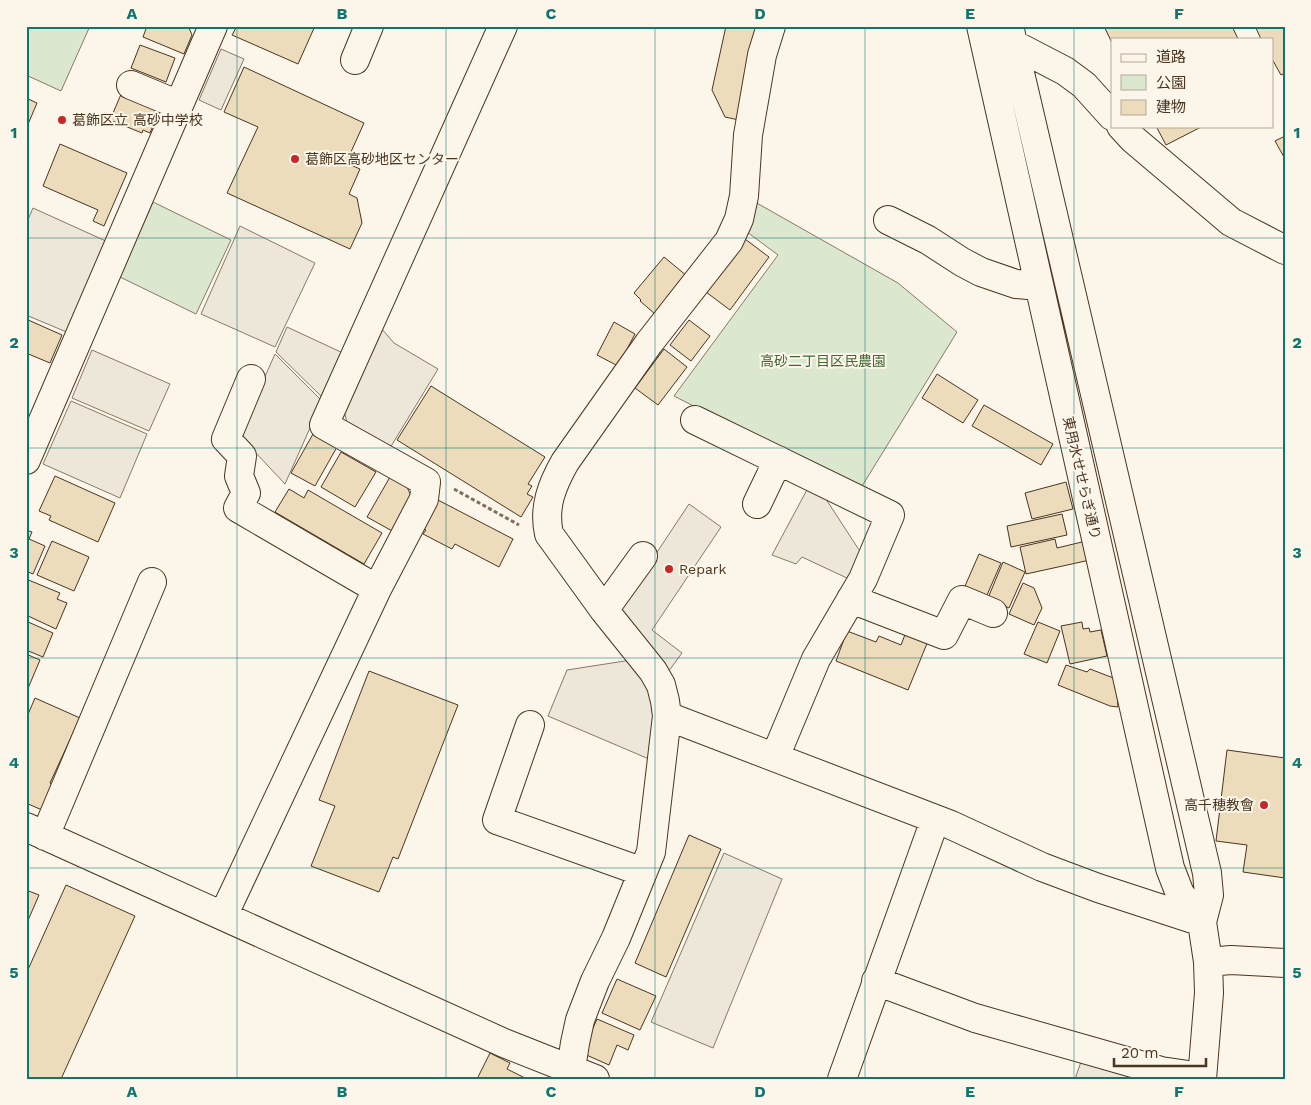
<svg xmlns="http://www.w3.org/2000/svg" width="1311" height="1105" font-family="'Work Sans','Noto Sans JP',sans-serif">
  <style>
    .green { fill: #dce7d0; stroke: #887966 }
    .parking { fill: #ede7d9; stroke: #887966 }
    .building { fill: #ecdcbc; stroke: #4a3520 }
    .lines { fill: none; stroke-linecap: round; stroke-linejoin: round }
    .minor-casing { stroke: #4a3520; stroke-width: 30 }
    .path { stroke: #7f6f5c; stroke-width: 3; stroke-dasharray: 4 2.5; stroke-linecap: butt }
    .minor { stroke: #fbf6e9; stroke-width: 28 }
    .grid { fill: none; stroke: #0f766e; stroke-width: 1; stroke-opacity: 0.55 }
    .poi-dot { fill: #c62828; stroke: #fbf6e9; stroke-width: 2 }
    .labels { text-anchor: middle; stroke-width: 4; stroke-linejoin: round; paint-order: stroke }
    .poi-label { font-size: 14px; fill: #4a3520; stroke: #fbf6e9; text-anchor: start }
    .park-label { font-size: 14px; fill: #436837; stroke: #fbf6e9 }
    .street-label { font-size: 14px; fill: #4a3520; stroke: #fbf6e9 }
    .neatline { fill: none; stroke: #0f766e; stroke-width: 2 }
    .grid-label { font-size: 16px; text-anchor: middle; font-weight: bold; fill: #0f766e }
  </style>
  <rect width="100%" height="100%" fill="#fbf6e9"/>
  <!-- green -->
  <path class="green" d="M26,26H90L61,91L26,75Z
    M153,202L231,240L196,314L120,277Z
    M755,202L898,283L957,332L859,491L674,396L778,255L747,232Z"/>
  <!-- parking -->
  <path class="parking" d="M221,49L244,59L221,110L199,100Z
    M33,208L108,242L69,333L26,315V224Z
    M240,226L315,263L275,347L201,314Z
    M287,327L343,353L323,398L276,352Z
    M381,328L394,343L438,369L390,448L347,423L344,410Z
    M92,350L170,384L149,431L72,398Z
    M275,354L322,401L285,484L239,435Z
    M71,401L147,434L120,498L43,464Z
    M809,486L822,493L863,556L849,579L802,557L796,564L772,555Z
    M689,504L721,527L652,630L682,653L668,672L618,611Z
    M631,660L645,678L656,720L649,759L548,716L567,670Z
    M724,853L782,879L713,1048L651,1022Z
    M1082,1059L1149,1079H1075Z"/>
  <!-- building -->
  <path class="building" d="M147,26H185L189,28L192,35L184,54L143,37Z
    M237,26H315L298,64L232,35Z
    M726,26H759L739,120L725,117L712,90Z
    M1104,26H1232L1238,39H1112V43Z
    M1255,26H1285V73L1281,75L1272,59V39H1261Z
    M140,45L175,58L166,82L131,68Z
    M244,67L364,123L346,163L360,169L349,194L357,198L362,223L350,249L227,193L258,127L224,112Z
    M122,92L160,109L150,133L143,130L142,133L110,120Z
    M26,98L37,103L26,129Z
    M1156,126H1203L1166,145Z
    M1285,136V159L1275,141Z
    M60,144L127,173L104,226L93,221L98,210L43,186Z
    M745,239L769,257L730,310L706,292Z
    M664,257L687,276L655,314L640,301L641,300L634,293Z
    M26,319L62,335L50,363L26,353Z
    M689,320L710,336L691,361L670,345Z
    M614,322L635,334L618,366L597,355Z
    M664,349L687,367L658,405L635,388Z
    M937,374L978,400L963,423L922,398Z
    M431,386L545,457L528,484L532,486L527,494L533,497L521,517L397,440Z
    M984,405L1053,444L1041,465L972,426Z
    M313,434L337,447L315,486L291,473Z
    M341,452L376,472L355,507L321,487Z
    M55,476L115,503L98,542L49,520L51,516L39,511Z
    M390,477L407,487L413,500L394,532L367,517Z
    M1066,482L1073,509L1032,519L1025,493Z
    M289,489L304,498L308,490L382,533L364,564L275,512Z
    M438,500L513,539L499,567L455,544L452,549L423,534L426,530L423,528Z
    M1062,514L1067,535L1011,547L1007,526Z
    M26,530L32,532L29,539L45,546L33,574L26,571Z
    M1055,539L1057,548L1086,541L1090,560L1026,574L1020,547Z
    M52,541L89,557L74,591L37,575Z
    M979,554L1001,563L987,595L965,586Z
    M1003,562L1025,572L1009,608L988,598Z
    M26,579L60,593L57,599L67,603L56,629L26,615Z
    M1023,583L1034,588L1042,608L1034,625L1009,614Z
    M26,621L53,633L43,657L26,650Z
    M1038,622L1060,631L1047,663L1024,654Z
    M1082,622L1083,629L1089,628L1090,632L1101,630L1107,656L1070,664L1061,626Z
    M847,631L876,642L879,636L901,645L906,632L928,641L908,690L836,661Z
    M26,654L40,660L26,693Z
    M1066,665L1087,672L1090,669L1116,679L1118,707L1110,706L1058,685Z
    M369,671L458,705L398,859L393,857L379,892L311,866L335,806L319,800Z
    M35,698L80,718L50,783L53,785L42,810L26,803V719Z
    M1227,750L1285,758V878L1243,872L1247,845L1216,841Z
    M689,835L721,849L666,977L635,963Z
    M66,885L135,916L61,1079H26V974Z
    M26,890L39,895L26,925Z
    M617,979L656,996L640,1030L602,1013Z
    M597,1019L634,1035L628,1050L617,1045L609,1065L582,1053Z
    M490,1053L510,1063L507,1069L527,1079H477Z"/>
  <g class="lines">
    <!-- minor casing -->
    <g class="minor-casing">
      <path id="minor" d="M981,26L1170,868L1180,894L1202,922
        M1009,26L1207,873L1209,895L1202,922L1208,962L1209,993L1202,1079
        M1013,44L1065,71L1084,85L1112,116
        M355,60L369,26
        M131,85L179,105
        M1121,126L1133,139L1231,222L1285,250
        M888,220L928,240L962,262L981,272L1016,284L1039,286
        M251,379L226,439L242,456L239,476L246,493L238,508L377,589
        M695,420L890,515L863,579L816,659L775,757
        M26,460L213,26
        M757,504L778,460
        M851,599L944,635L962,600L993,613
        M604,610L643,556
        M667,716L951,825L1042,867L1098,888L1202,922
        M530,725L497,820L643,872
        M26,827L504,1043L595,1079
        M45,836L152,582
        M223,916L377,589L424,499L426,482L324,425L503,26
        M1208,962L1231,960L1285,963
        M876,981L975,1018L1161,1071L1202,1077
        M571,1069L575,1043L580,1020L595,981L616,938L651,852L667,716L665,701L661,685L653,671L604,610L549,534C543,507 552,485 565,462L649,343L729,241L739,219L744,196L748,135L762,55L771,26
        M842,1079L935,820"/>
    </g>
    <!-- path -->
    <path class="path" d="M454,489L519,525"/>
    <!-- minor -->
    <use href="#minor" class="minor"/>
  </g>
  <!-- grid -->
  <path class="grid" d="M237,26V1079M446,26V1079M655,26V1079M865,26V1079M1074,26V1079M26,238H1285M26,448H1285M26,658H1285M26,868H1285"/>
  <!-- markers -->
  <g class="poi-dot">
    <circle cx="62" cy="120" r="5"/>
    <circle cx="295" cy="159" r="5"/>
    <circle cx="669" cy="569" r="5"/>
    <circle cx="1264" cy="805" r="5"/>
  </g>
  <g class="labels">
    <!-- poi labels -->
    <g class="poi-label">
      <text x="72" y="125">葛飾区立 高砂中学校</text>
      <text x="305" y="164">葛飾区高砂地区センター</text>
      <text x="679" y="574">Repark</text>
      <text x="1254" y="810" text-anchor="end">高千穂教會</text>
    </g>
    <!-- park labels -->
    <g class="park-label">
      <text x="823" y="366">高砂二丁目区民農園</text>
    </g>
    <!-- street labels -->
    <g class="street-label">
      <text transform="translate(1082 478) rotate(77)" y="5">東用水せせらぎ通り</text>
    </g>
  </g>
  <!-- border -->
  <rect width="1311" height="1105" fill="none" stroke="#fbf6e9" stroke-width="55"/>
  <!-- legend -->
  <rect x="1111" y="38" width="162" height="90" fill="#fbf6e9" stroke="#b4a999"/>
  <rect x="1121" y="54" width="25" height="8" fill="#fbf6e9" stroke="#b4a999"/>
  <text x="1156" y="62" font-size="15" fill="#4a3520">道路</text>
  <rect x="1121" y="75" width="25" height="15" fill="#dce7d0" stroke="#b4a999"/>
  <text x="1156" y="88" font-size="15" fill="#4a3520">公園</text>
  <rect x="1121" y="100" width="25" height="15" fill="#ecdcbc" stroke="#b4a999"/>
  <text x="1156" y="112" font-size="15" fill="#4a3520">建物</text>
  <!-- scale -->
  <path d="M1114 1058v8h92v-8" fill="none" stroke="#4a3520" stroke-width="2.5"/>
  <text x="1121" y="1058" font-size="15" fill="#4a3520" stroke="#fbf6e9" stroke-width="4" paint-order="stroke">20 m</text>
  <rect x="28" y="28" width="1256" height="1050" class="neatline"/>
  <g class="grid-label">
    <text x="132" y="19">A</text>
    <text x="342" y="19">B</text>
    <text x="551" y="19">C</text>
    <text x="760" y="19">D</text>
    <text x="970" y="19">E</text>
    <text x="1179" y="19">F</text>
    <text x="14" y="138">1</text>
    <text x="1297" y="138">1</text>
    <text x="14" y="348">2</text>
    <text x="1297" y="348">2</text>
    <text x="14" y="558">3</text>
    <text x="1297" y="558">3</text>
    <text x="14" y="768">4</text>
    <text x="1297" y="768">4</text>
    <text x="14" y="978">5</text>
    <text x="1297" y="978">5</text>
    <text x="132" y="1097">A</text>
    <text x="342" y="1097">B</text>
    <text x="551" y="1097">C</text>
    <text x="760" y="1097">D</text>
    <text x="970" y="1097">E</text>
    <text x="1179" y="1097">F</text>
  </g>
</svg>
